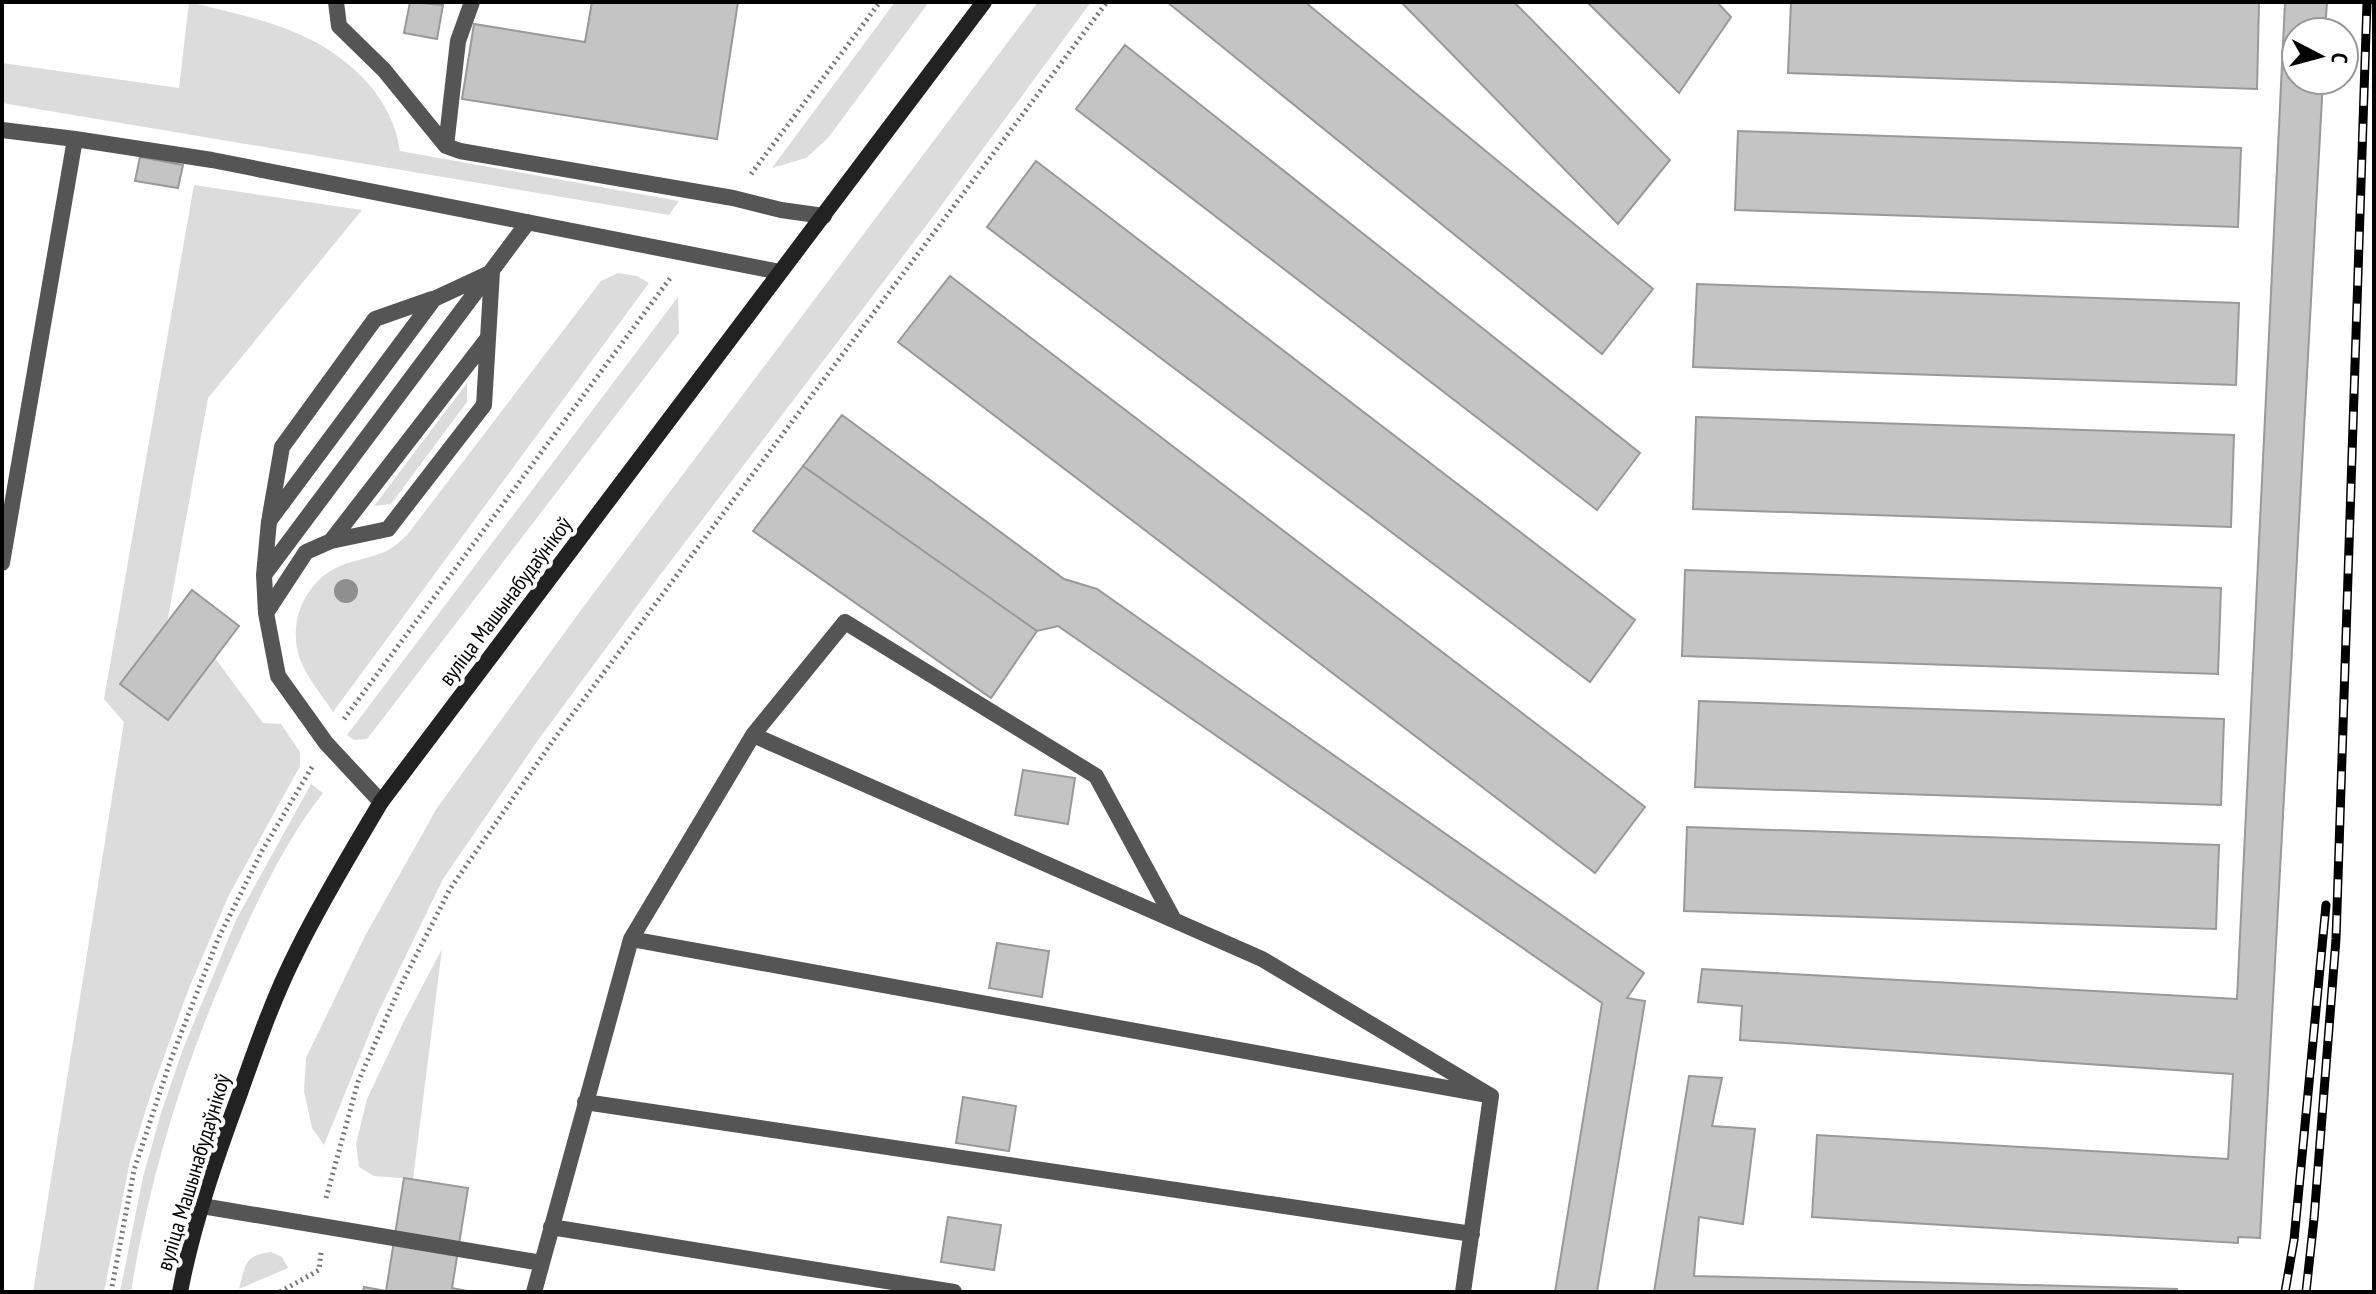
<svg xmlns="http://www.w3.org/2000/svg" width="2376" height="1294" font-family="'PT Sans Narrow',sans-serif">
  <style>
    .green { fill: #dcdcdc }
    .building { fill: #c4c4c4; stroke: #999; stroke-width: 2 }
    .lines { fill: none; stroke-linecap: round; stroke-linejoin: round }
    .path { stroke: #777; stroke-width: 5; stroke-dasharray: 2 4; stroke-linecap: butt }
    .service { stroke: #555; stroke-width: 16 }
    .secondary { stroke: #222; stroke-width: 16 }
    .rail-casing { stroke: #000; stroke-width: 9 }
    .rail { stroke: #fff; stroke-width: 6; stroke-dasharray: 18; stroke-linecap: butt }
    .tree { fill: #8f8f8f }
    .labels { text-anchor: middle; stroke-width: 8; stroke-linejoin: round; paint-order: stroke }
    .street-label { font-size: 22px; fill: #000; stroke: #fff }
  </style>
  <rect width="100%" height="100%" fill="#fff"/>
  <!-- green -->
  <path class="green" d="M189,2C253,18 313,28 361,76C381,96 396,122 400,151L679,201L669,215L2,103V63L179,88Z
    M895,2H929L828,138L806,158L772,168Z
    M1038,2H1091L935,214L654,583L536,743L443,879L376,1017L324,1145L312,1128L304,1091L306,1058L365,936L437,808L581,610Z
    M194,185L362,210L208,398L167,623L120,684L168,720L215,658L263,723L281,724L300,752V766L229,895L189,988L153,1087L130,1161L104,1292H33L124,722L104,699Z
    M618,273L637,276L649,283L333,712C322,695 307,678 300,659C287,623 305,581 340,566C356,559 379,557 393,547C398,544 402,539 407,535L601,281Z
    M678,297L679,333L367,739L354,740L347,735Z
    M467,383V402L391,504L374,506Z
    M311,784L323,793C290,835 266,883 244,931C190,1045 151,1167 131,1292H120L143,1177L161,1113L183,1049L236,920Z
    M442,949L413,1179L374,1176L359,1167L356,1144L367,1099L403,1023Z
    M271,1252L282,1257L288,1268L239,1289C245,1266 244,1255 271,1252Z"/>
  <!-- building -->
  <path class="building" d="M410,2L443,5L437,39L404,33Z
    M592,2H738L717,139L462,99L474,24L585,42Z
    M1167,2H1305L1653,289L1602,354Z
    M1401,2H1514L1670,160L1618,224Z
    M1587,2H1717L1731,17L1679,93Z
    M1791,2H2259L2257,89L1788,73Z
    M2285,2H2327L2325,32H2296V80H2323L2260,1238L2238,1237V1243L1812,1217L1817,1135L2228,1159L2233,1074L1740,1040L1742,1006L1698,1002L1702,969L2237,999Z
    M1125,45L1640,453L1597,510L1076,109Z
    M1738,131L2241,148L2238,227L1735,210Z
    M140,157L183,165L178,188L135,181Z
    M1036,161L1635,620L1590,682L987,227Z
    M950,276L1645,807L1595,873L898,342Z
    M1697,284L2239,303L2236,385L1693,367Z
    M842,415L1064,579L1097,589L1644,973L1627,998L1645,1001L1597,1292H1555L1602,1003L1058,626L1037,631L803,466Z
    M1696,417L2234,435L2231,527L1693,509Z
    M803,466L1037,631L991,698L753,531Z
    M1685,570L2221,588L2218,674L1682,656Z
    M192,590L239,626L168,720L120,684Z
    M1699,701L2224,719L2221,805L1695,787Z
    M1023,770L1075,778L1068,824L1015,815Z
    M1687,827L2219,845L2216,929L1684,911Z
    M997,943L1049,951L1042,997L989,988Z
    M1689,1076L1722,1078L1712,1126L1755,1129L1743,1224L1699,1217L1694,1276L2177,1289V1292H1654Z
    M963,1097L1016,1106L1009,1151L956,1143Z
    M404,1178L468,1188L452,1288L472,1292H363L364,1287L386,1291Z
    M948,1217L1001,1225L994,1270L941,1262Z"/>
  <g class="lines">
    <!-- path -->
    <path class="path" d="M751,174L880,2
      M344,719L671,277
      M326,1198L358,1082L400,987L450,889L557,735L1107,2
      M111,1292L134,1170L171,1059L218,939L262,851L312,767
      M280,1292L319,1270L321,1252"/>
    <!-- service -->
    <path class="service" d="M336,2L339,26L384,70L446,146L460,151L733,198L781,210L824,216
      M2,130L75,139L212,160L780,272
      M446,146L458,41L472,2
      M270,516L282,447L375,319L432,299
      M331,541L488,338
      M2,563L75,139
      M264,575L269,521L434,299L492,272L484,405L388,529L331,541L306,552L266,613
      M753,735L845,622L1096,776L1174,920
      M381,802L326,743L278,676L266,613L264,575L528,222
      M631,939L1481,1094
      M585,1102L1472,1234
      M202,1206L542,1263
      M551,1227L954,1292
      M534,1292L631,939L753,735L1262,959L1491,1096L1463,1292"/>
    <!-- secondary -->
    <path class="secondary" d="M180,1292C193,1224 216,1158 240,1093C257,1045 274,996 297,951C322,900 352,851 381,802L984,2"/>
    <!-- rail casing -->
    <g class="rail-casing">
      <path id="rail" d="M2285,1292L2294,1240L2326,905
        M2306,1292L2314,1219L2336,939L2367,2"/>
    </g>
    <!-- rail -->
    <use href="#rail" class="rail"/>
  </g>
  <!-- trees -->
  <circle class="tree" cx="346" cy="591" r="12"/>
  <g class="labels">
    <!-- street labels -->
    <g class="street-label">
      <text transform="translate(505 601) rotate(-53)" y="8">вуліца Машынабудаўнікоў</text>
      <text transform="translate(193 1172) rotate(-73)" y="8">вуліца Машынабудаўнікоў</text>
    </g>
  </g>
  <!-- border -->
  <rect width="2376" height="1294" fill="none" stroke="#000000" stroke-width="8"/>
  <!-- north arrow -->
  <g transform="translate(2320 56) rotate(96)"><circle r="38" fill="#ffffff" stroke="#999999" stroke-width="2"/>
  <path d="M0-6L14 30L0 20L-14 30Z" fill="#000000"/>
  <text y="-12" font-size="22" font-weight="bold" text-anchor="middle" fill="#000000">С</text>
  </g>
</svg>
